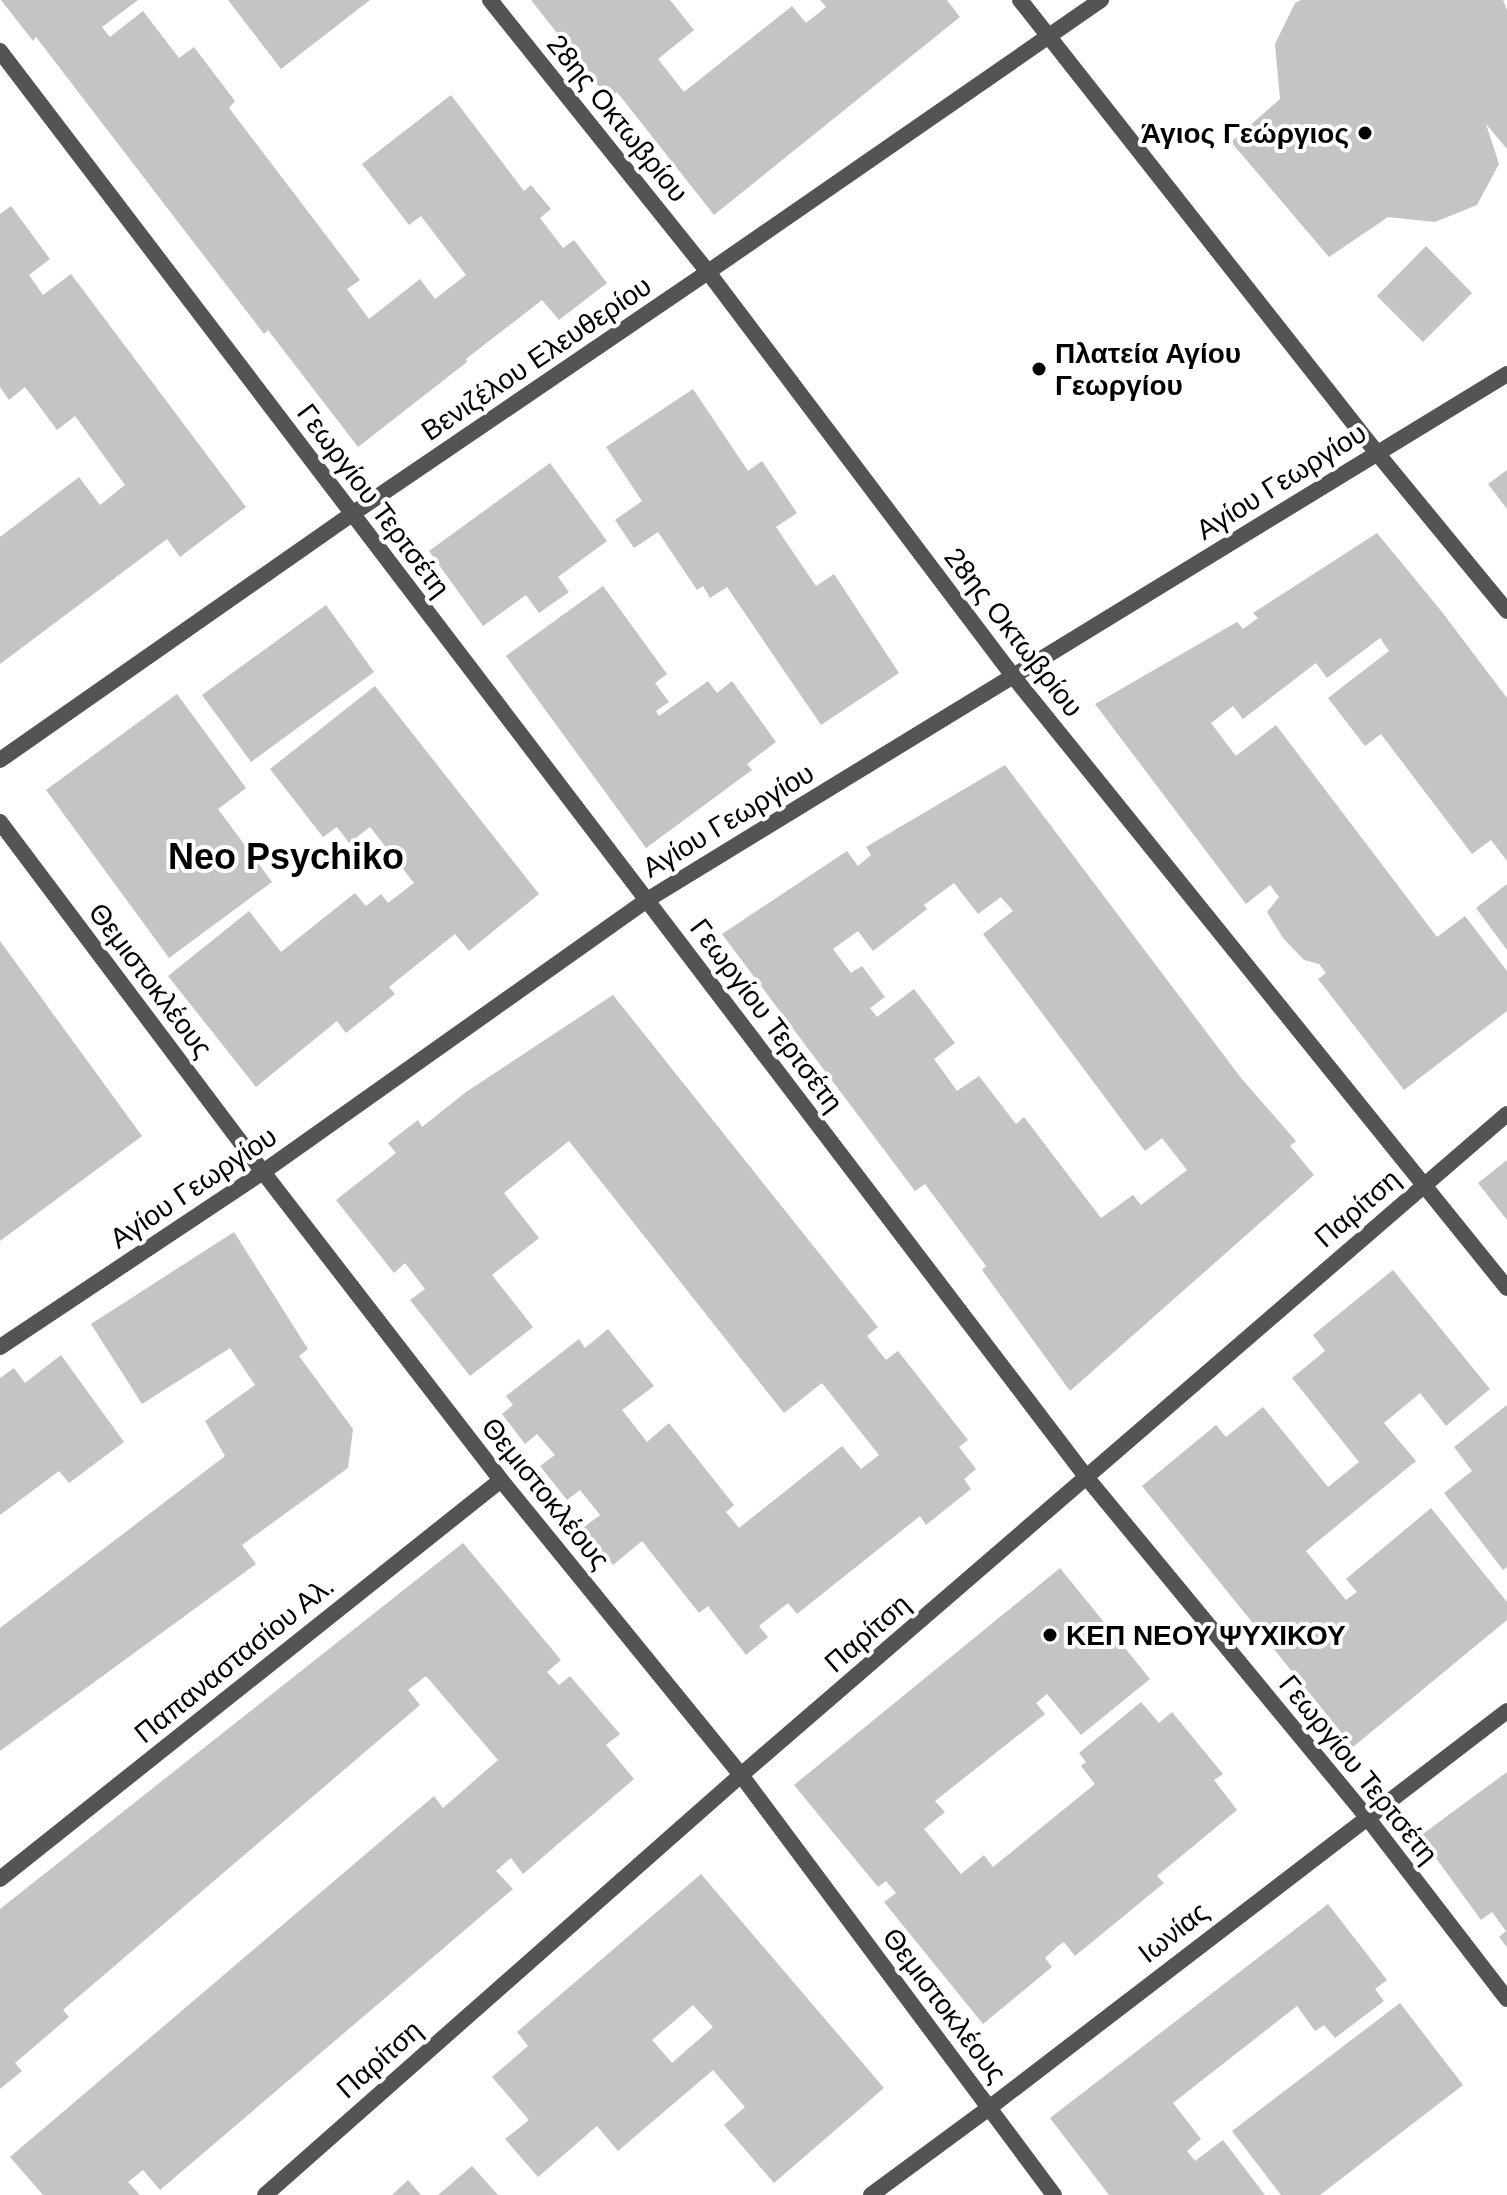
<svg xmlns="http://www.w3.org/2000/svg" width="1507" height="2195" font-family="Helvetica,sans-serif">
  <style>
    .building { fill: #c4c4c4; fill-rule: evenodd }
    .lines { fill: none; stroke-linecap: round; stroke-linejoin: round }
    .street { stroke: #545454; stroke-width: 16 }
    .poi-dot { fill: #000; stroke: #fff; stroke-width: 3 }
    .labels { text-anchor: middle; stroke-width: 8; stroke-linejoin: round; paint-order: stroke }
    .street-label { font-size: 28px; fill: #000; stroke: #fff }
    .poi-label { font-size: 28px; font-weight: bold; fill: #000; stroke: #fff; text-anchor: start }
    .district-label { font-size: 36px; font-weight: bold; fill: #000; stroke: #fff }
  </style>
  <rect width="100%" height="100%" fill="#fff"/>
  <!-- building -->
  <path class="building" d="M1,0H138L102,27L110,37L143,11L179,58L194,47L235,101L229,108L360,280L347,289L369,319L420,279L435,299L466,275L421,216L409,225L362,164L451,95L524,191L531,185L551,209L540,218L563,248L574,240L607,283L559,320L542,300L466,359L467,362L358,447L268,330L264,334L36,37L33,41Z
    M228,0H370L281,69Z
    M531,0H670L694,30L658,59L684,92L792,6L806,23L826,7L820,0H947L960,17L714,215L617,92L609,99Z
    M1301,0H1503L1507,10V149L1486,124L1499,164L1477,205L1435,222L1388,217L1329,257L1231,142L1280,99L1275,44L1295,3Z
    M11,206L50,259L29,275L43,295L71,274L246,507L180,557L167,539L0,664V537L79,477L100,505L125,485L75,416L57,430L25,387L9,400L0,387V214Z
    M1426,246L1472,293L1423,342L1377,296Z
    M693,389L748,471L762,461L797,513L776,527L816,586L834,574L899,673L821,725L727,587L710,598L703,586L697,590L658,532L634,548L615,520L642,501L606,447Z
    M550,463L607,541L558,577L569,592L539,613L526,595L483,626L429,551Z
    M1507,470V509L1488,484Z
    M1377,533L1442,612L1507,698V861L1491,840L1472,854L1381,734L1365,746L1328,698L1389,651L1380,638L1327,678L1316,663L1243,719L1233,706L1211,723L1236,756L1276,725L1437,937L1465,916L1507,971V1011L1404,1090L1318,979L1326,973L1319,964L1304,960L1283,938L1267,912L1279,897L1270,885L1246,904L1095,704L1237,622L1243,629L1258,618L1253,613Z
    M603,586L667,674L655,683L669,702L656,711L659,716L708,681L717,693L732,681L776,742L747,764L752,770L646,848L506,656Z
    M326,605L374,672L251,762L202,695Z
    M375,686L539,894L469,951L455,934L389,987L395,994L346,1033L337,1021L256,1087L168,976L249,911L281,952L355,893L366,906L381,894L388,903L414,883L370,827L349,843L337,827L323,837L270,769Z
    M177,694L246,788L218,809L272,882L169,958L46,790Z
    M1005,765L1241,1078L1296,1141L1290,1146L1314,1175L1070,1391L982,1270L986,1266L925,1184L915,1191L722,934L847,851L858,866L871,855L866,847ZM954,883L978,914L1001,897L1013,911L983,934L1145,1151L1162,1138L1187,1170L1141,1205L1133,1195L1101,1218L1024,1117L1016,1124L979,1076L957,1091L934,1059L955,1043L914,989L877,1017L870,1008L885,997L862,966L851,973L833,949L858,931L873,951L927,909L924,905Z
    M1507,884V950L1476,908Z
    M0,941L142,1136L0,1241Z
    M613,995L878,1327L867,1336L886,1360L898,1351L968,1440L959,1447L976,1469L964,1479L971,1489L926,1525L920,1516L797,1614L788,1603L759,1626L768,1637L746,1655L708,1606L699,1613L642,1541L613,1565L583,1528L600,1515L580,1490L567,1500L540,1466L555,1455L537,1434L525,1444L502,1414L513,1405L506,1396L579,1339L585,1348L608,1329L654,1386L622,1410L647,1442L669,1423L734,1505L726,1512L739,1528L842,1446L861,1469L879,1455L822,1383L784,1413L569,1141L504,1193L539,1238L492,1275L533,1327L470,1376L410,1300L425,1289L405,1263L394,1273L336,1200L396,1153L388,1143L418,1120L422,1127L466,1092Z
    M1507,1160V1220L1478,1183Z
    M234,1232L308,1349L299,1356L353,1429L348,1468L242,1545L256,1564L0,1751V1628L225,1456L205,1421L255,1385L230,1348L142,1404L91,1324Z
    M1393,1270L1490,1389L1446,1426L1420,1393L1384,1423L1416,1461L1306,1551L1346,1600L1357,1592L1346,1579L1431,1508L1507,1602V1620L1353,1747L1142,1486L1216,1425L1226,1437L1263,1407L1328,1487L1359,1462L1292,1378L1325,1351L1313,1335Z
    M61,1355L124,1442L69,1483L59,1471L0,1515V1378L14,1368L25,1383Z
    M1507,1405V1567L1503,1570L1444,1493L1472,1471L1454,1447Z
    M463,1543L561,1660L547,1672L559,1685L570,1676L620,1734L606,1745L634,1779L523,1874L511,1858L496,1871L513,1889L160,2190L143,2170L128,2182L140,2195H43L10,2157L434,1796L443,1808L498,1760L426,1676L408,1690L420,1705L63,2010L69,2017L15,2063L22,2071L0,2089V1909Z
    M1060,1568L1150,1679L1081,1735L1047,1694L1036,1703L1045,1714L935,1801L945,1812L924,1829L961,1874L984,1855L993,1867L1095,1784L1081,1766L1086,1762L1079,1753L1141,1702L1159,1723L1172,1712L1223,1774L1214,1780L1237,1810L1157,1876L1164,1883L1075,1956L1064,1942L1058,1946L1045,1958L1052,1967L983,2024L884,1902L896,1893L886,1881L878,1887L794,1785Z
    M1507,1772V1947L1499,1937L1506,1931L1492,1912L1481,1920L1420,1836Z
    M701,1874L884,2088L774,2183L724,2125L745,2107L713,2070L618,2151L597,2126L538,2177L505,2139L529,2120L492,2077L528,2046L517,2032ZM693,2005L713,2027L672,2063L652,2040Z
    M1328,1904L1387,1980L1375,1989L1384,2001L1335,2038L1324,2025L1315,2031L1297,2006L1173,2103L1201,2139L1187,2151L1195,2161L1223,2140L1265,2195H1109L1050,2118Z
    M1400,2003L1463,2085L1320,2195H1281L1232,2131Z
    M472,2166L498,2195H438Z
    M408,2180L421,2195H392Z"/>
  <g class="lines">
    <!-- street -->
    <path class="street" d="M490,0L708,272L1013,676L1507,1288
      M1020,0L1377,453L1507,611
      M0,51L1087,1478L1366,1816L1507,1999
      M0,760L352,514L708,272L1101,0
      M0,822L263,1172L501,1480L741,1775L1054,2195
      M0,1347L263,1172L647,900L1507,374
      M0,1879L501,1480
      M265,2195L741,1775L1507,1114
      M871,2195L989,2108L1507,1711"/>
  </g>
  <!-- markers -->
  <g class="poi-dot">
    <circle cx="1365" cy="133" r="8"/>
    <circle cx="1039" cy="369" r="8"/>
    <circle cx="1050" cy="1635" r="8"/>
  </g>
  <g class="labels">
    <!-- street labels -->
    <g class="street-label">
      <text transform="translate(618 118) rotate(51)" y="10">28ης Οκτωβρίου</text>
      <text transform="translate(536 358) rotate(-34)" y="10">Βενιζέλου Ελευθερίου</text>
      <text transform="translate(1281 481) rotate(-32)" y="10">Αγίου Γεωργίου</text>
      <text transform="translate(374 500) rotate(53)" y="10">Γεωργίου Τερτσέτη</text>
      <text transform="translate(1014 632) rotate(52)" y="10">28ης Οκτωβρίου</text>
      <text transform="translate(728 820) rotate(-31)" y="10">Αγίου Γεωργίου</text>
      <text transform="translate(151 980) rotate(53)" y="10">Θεμιστοκλέους</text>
      <text transform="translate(767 1015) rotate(53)" y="10">Γεωργίου Τερτσέτη</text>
      <text transform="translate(193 1187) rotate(-34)" y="10">Αγίου Γεωργίου</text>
      <text transform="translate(1357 1208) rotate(-41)" y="10">Παρίτση</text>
      <text transform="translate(546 1493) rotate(51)" y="10">Θεμιστοκλέους</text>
      <text transform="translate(867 1633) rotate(-41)" y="10">Παρίτση</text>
      <text transform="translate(234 1659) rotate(-39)" y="10">Παπαναστασίου Αλ.</text>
      <text transform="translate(1359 1769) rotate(51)" y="10">Γεωργίου Τερτσέτη</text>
      <text transform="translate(1173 1932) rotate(-38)" y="10">Ιωνίας</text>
      <text transform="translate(945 2005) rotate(53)" y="10">Θεμιστοκλέους</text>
      <text transform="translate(379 2059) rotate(-41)" y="10">Παρίτση</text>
    </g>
    <!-- poi labels -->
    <g class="poi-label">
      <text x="1349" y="143" text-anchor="end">Άγιος Γεώργιος</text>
      <text x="1055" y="363">Πλατεία Αγίου<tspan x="1055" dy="32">Γεωργίου</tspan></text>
      <text x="1066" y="1645">ΚΕΠ ΝΕΟΥ ΨΥΧΙΚΟΥ</text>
    </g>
    <!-- district labels -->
    <g class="district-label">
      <text x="286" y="869">Neo Psychiko</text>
    </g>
  </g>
</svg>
